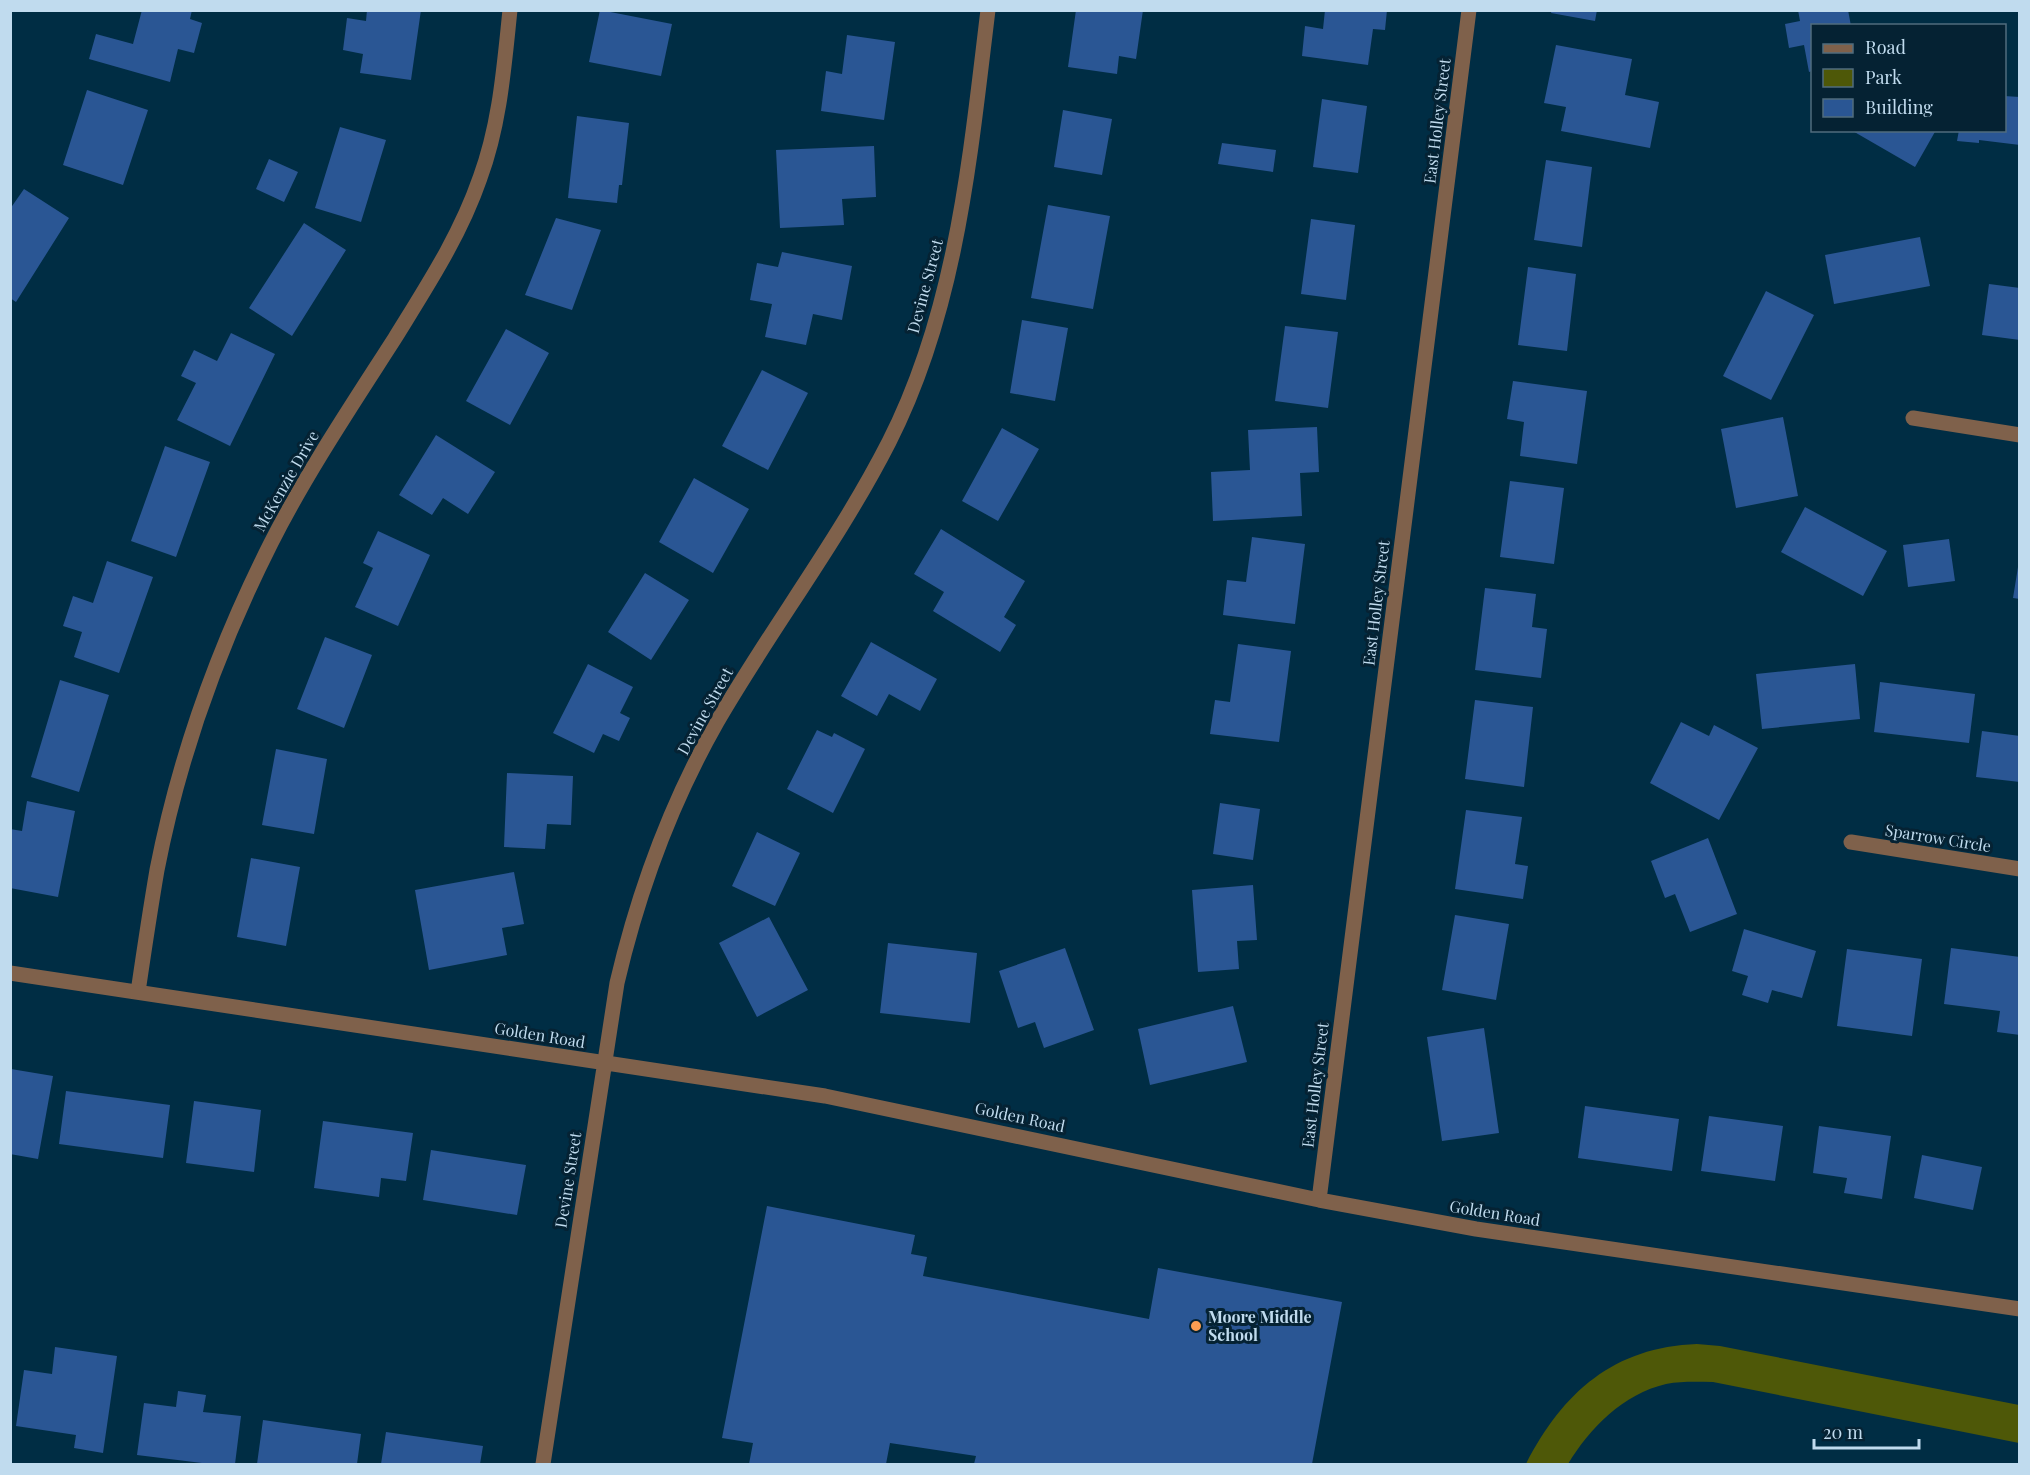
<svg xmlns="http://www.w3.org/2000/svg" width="2030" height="1475" font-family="'Playfair Display',serif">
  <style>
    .green { fill: #4e5808 }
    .building { fill: #2a5694 }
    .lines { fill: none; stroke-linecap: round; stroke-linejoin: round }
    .minor { stroke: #7f614b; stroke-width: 15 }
    .poi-dot { fill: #fc9e52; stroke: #052233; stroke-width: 2 }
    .labels { text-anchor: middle; stroke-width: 6; stroke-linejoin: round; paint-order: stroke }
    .street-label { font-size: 16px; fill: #c0dbee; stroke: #052233 }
    .poi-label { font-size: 16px; font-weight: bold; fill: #c0dbee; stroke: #052233; text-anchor: start }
  </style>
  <rect width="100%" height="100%" fill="#002d44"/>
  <!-- green -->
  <path class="green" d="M1697,1344L1720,1346L2019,1405V1443L1713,1382C1698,1382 1682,1381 1666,1384C1623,1394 1590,1428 1568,1464H1526C1563,1392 1614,1347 1697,1344Z"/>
  <!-- building -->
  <path class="building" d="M142,10H192L190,19L202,23L194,53L178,49L170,82L89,59L96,34L133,44Z
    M367,10H421L411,80L360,73L363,54L343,50L347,18L366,21Z
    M600,10L672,24L661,76L589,62Z
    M1076,10H1143L1136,59L1119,56L1117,74L1068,67Z
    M1325,10H1387L1385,30L1373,29L1368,65L1302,56L1305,26L1323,29Z
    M1552,10H1597L1595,21L1551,13Z
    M1798,10H1848L1851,26H1812V71L1809,72L1804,45L1789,48L1785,24L1800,21Z
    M847,35L895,42L884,120L821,111L826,71L842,74Z
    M1556,45L1632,59L1625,95L1659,102L1650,148L1561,131L1566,107L1544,103Z
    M87,90L148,110L123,185L63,165Z
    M2004,96L2020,97V145L1979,140V143L1957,141L1959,130H2004Z
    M1322,99L1367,106L1358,173L1313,167Z
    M1063,110L1112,119L1102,175L1054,167Z
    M577,116L629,123L622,185H619L617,203L568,198Z
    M340,127L386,140L361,222L315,208Z
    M1851,130H1936L1915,167Z
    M1222,143L1276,150L1273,172L1218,164Z
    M874,146L876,197L842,199L844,225L780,228L776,150Z
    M269,159L298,172L284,202L256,189Z
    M1546,160L1592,167L1582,247L1534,240Z
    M24,189L69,218L16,302L10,298V209Z
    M1048,205L1110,216L1093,309L1031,298Z
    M556,218L601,230L572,310L525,295Z
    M1311,219L1355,225L1346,300L1301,294Z
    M304,223L346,250L292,336L249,308Z
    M1920,237L1930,286L1834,304L1825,255Z
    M782,252L852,266L842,320L813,314L806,345L765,337L772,304L750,300L757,263L778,267Z
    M1528,267L1576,274L1567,351L1518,345Z
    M1989,284L2020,288V340L1982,335Z
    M1766,291L1814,315L1771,400L1723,376Z
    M1022,320L1068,328L1055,401L1010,393Z
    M1285,326L1338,332L1328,408L1275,401Z
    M506,329L549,353L510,425L466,401Z
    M231,333L275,354L230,446L177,420L196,383L181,376L194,350L217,361Z
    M762,370L808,393L768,470L722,446Z
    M1513,381L1587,391L1577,464L1520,456L1524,422L1507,419Z
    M1783,417L1798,496L1736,508L1721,429Z
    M1317,427L1319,472L1300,473L1302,516L1213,521L1211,472L1250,470L1248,430Z
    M1002,428L1039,449L998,521L962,501Z
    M436,435L495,472L468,514L443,498L432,515L399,495Z
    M165,446L210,462L176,557L131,541Z
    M694,478L749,509L713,573L659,542Z
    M1510,481L1564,488L1554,564L1500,557Z
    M1805,507L1887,551L1863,596L1781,552Z
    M941,529L1025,581L1004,617L1016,625L1000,652L933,611L944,592L914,574Z
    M378,531L430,555L398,626L355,607L373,568L363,563Z
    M1252,537L1305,544L1295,624L1223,615L1227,580L1246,582Z
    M1949,539L1955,581L1908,587L1903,545Z
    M107,561L153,577L119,673L74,657L82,632L63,626L73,596L93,603Z
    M2018,567H2020V599L2013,598Z
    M645,573L689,600L651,660L608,632Z
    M1485,588L1536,594L1532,627L1547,629L1541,678L1475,670Z
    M325,637L372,655L344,728L297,709Z
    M871,642L937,679L920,711L889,694L877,716L841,696Z
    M1238,644L1291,651L1279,742L1210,734L1215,700L1230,702Z
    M588,664L633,687L620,713L630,718L619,741L603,734L594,753L553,733Z
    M1855,664L1860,719L1762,729L1756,674Z
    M60,680L109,695L79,792L31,777Z
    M1880,682L1975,694L1969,743L1874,732Z
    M1475,700L1533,707L1524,787L1465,779Z
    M1681,722L1709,736L1714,725L1758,748L1719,820L1650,783Z
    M817,730L832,737L834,733L865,749L833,813L787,789Z
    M1982,731L2020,736V782L1976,777Z
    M276,749L327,759L314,834L262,825Z
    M507,773L573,776L571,825L547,824L545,849L504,847Z
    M27,801L75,811L58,897L10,888V829L22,831Z
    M1220,803L1260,809L1253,860L1213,854Z
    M1466,810L1522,817L1515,864L1528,866L1523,899L1455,889Z
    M757,832L800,853L775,906L732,886Z
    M1708,838L1737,914L1690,932L1675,894L1665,898L1651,861Z
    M251,858L300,867L286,946L237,937Z
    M514,872L524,924L502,928L507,955L429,970L415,890Z
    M1253,885L1257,940L1237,941L1239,969L1198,972L1192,890Z
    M1455,915L1509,924L1496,1000L1442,990Z
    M769,917L808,990L757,1017L719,943Z
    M1744,929L1816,951L1802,998L1772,990L1768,1003L1742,995L1748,976L1732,971Z
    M888,943L977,953L970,1023L880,1013Z
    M1065,948L1094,1030L1044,1048L1035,1022L1018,1028L999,971Z
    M1951,948L2020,957V1035L1997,1032L2000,1011L1944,1004Z
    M1847,949L1922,959L1912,1036L1837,1026Z
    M1233,1006L1247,1062L1150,1085L1138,1029Z
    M1484,1028L1499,1133L1442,1141L1427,1037Z
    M11,1069L53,1076L38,1159L10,1154Z
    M66,1091L170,1105L163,1158L59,1144Z
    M194,1101L261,1110L254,1172L186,1163Z
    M1585,1106L1679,1119L1672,1171L1578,1158Z
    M1709,1116L1783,1126L1775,1181L1701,1171Z
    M323,1121L413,1133L406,1181L381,1178L379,1197L314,1188Z
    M1819,1126L1891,1136L1882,1199L1844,1193L1847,1178L1813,1173Z
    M431,1150L526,1165L517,1215L423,1200Z
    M1922,1155L1982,1167L1973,1210L1914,1198Z
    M767,1206L915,1235L911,1254L927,1257L923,1276L1149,1319L1158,1268L1342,1302L1312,1464H974L976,1456L890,1443L886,1464H749L753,1443L722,1438Z
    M55,1347L117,1356L103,1453L74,1448L76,1435L16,1426L24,1370L52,1374Z
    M178,1391L206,1395L203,1412L241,1416L235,1464H210L137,1455L144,1403L176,1407Z
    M263,1420L361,1434L357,1464H257Z
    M386,1432L483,1446L480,1464H381Z"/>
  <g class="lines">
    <!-- minor -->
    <path class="minor" d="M1913,418L2020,435
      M1851,842L2020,869
      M10,973L825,1096L1319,1200L1476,1229L2020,1309
      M138,992C144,951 150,911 157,870C179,757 219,646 271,543C307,472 352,405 395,338C427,286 460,236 480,178C500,124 504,67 510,10
      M1319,1200L1469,10
      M543,1464L617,983C638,893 671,803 717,722C772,627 839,540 889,442C957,308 970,157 988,10"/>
  </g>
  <!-- markers -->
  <circle class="poi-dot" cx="1196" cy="1326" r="6"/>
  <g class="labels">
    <!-- street labels -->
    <g class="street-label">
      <text transform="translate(1437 121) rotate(-83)" y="6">East Holley Street</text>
      <text transform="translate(925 286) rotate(-75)" y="6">Devine Street</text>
      <text transform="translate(286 481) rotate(-60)" y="6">McKenzie Drive</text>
      <text transform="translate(1376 603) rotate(-83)" y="6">East Holley Street</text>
      <text transform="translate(705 711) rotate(-61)" y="6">Devine Street</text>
      <text transform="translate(1938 838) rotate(9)" y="6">Sparrow Circle</text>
      <text transform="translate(540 1035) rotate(9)" y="6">Golden Road</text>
      <text transform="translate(1315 1085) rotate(-83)" y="6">East Holley Street</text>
      <text transform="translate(1020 1117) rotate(12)" y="6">Golden Road</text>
      <text transform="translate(568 1180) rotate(-81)" y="6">Devine Street</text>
      <text transform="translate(1495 1213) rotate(9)" y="6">Golden Road</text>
    </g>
    <!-- poi labels -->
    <g class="poi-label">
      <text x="1208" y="1323">Moore Middle<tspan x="1208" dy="18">School</tspan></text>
    </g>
  </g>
  <!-- border -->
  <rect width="2030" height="1475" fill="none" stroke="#c0dbee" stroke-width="24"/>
  <!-- legend -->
  <rect x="1811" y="24" width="195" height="108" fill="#052233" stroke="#506c7e" stroke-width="1.5"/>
  <rect x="1823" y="44" width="30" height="9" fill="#7f614b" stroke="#506c7e" stroke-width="1.5"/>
  <text x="1865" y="54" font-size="18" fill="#c0dbee">Road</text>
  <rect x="1823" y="69" width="30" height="18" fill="#4e5808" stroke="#506c7e" stroke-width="1.5"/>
  <text x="1865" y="84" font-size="18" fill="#c0dbee">Park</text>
  <rect x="1823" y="99" width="30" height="18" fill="#2a5694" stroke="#506c7e" stroke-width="1.5"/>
  <text x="1865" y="114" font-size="18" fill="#c0dbee">Building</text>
  <!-- scale -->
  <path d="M1814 1439v9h105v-9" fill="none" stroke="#c0dbee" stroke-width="3"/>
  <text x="1823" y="1439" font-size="18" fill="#c0dbee" stroke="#052233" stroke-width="4.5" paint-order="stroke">20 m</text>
</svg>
